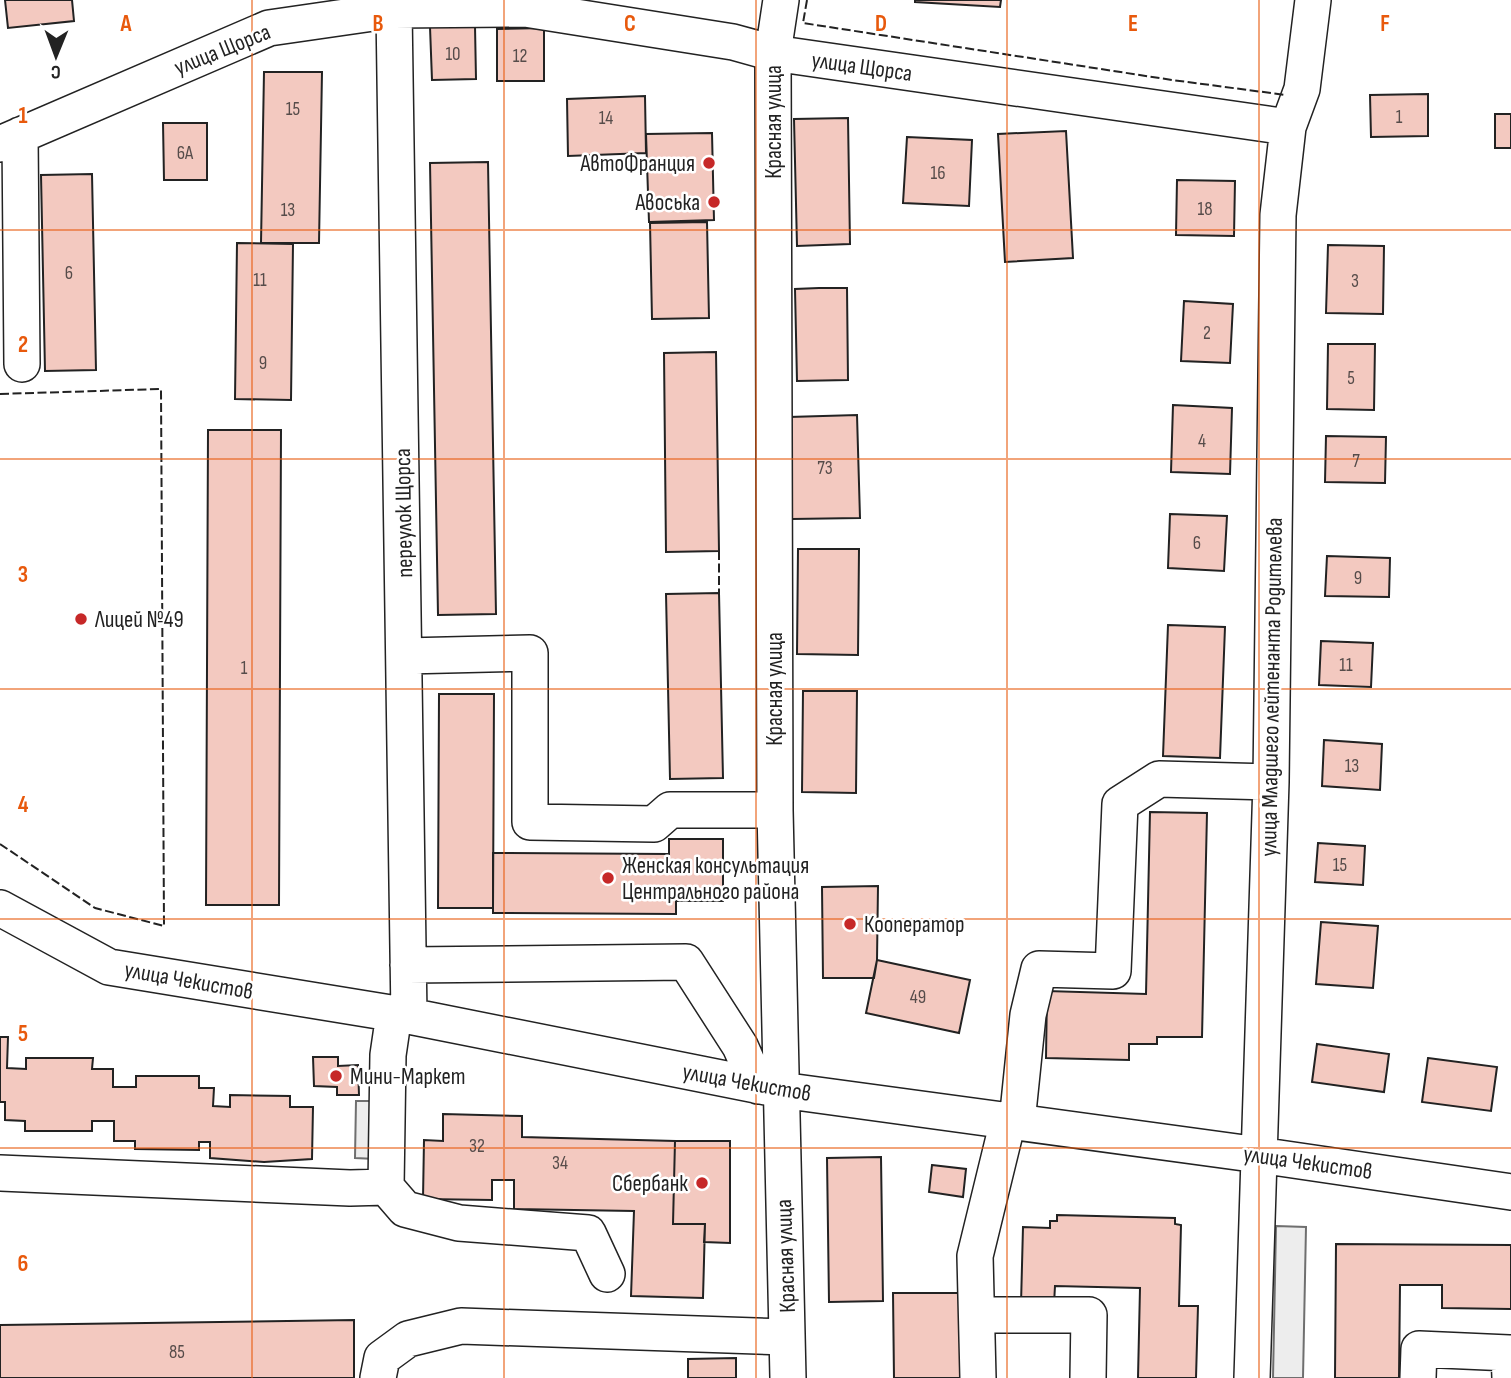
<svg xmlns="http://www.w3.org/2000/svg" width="1511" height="1378" font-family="'Sofia Sans Condensed',sans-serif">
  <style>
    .parking { fill: #ededed; stroke: #6f6f6f; stroke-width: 2 }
    .building { fill: #f3c9c0; stroke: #222; stroke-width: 2 }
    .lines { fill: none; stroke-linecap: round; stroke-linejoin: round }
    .minor-casing { stroke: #222; stroke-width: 38 }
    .minor { stroke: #fff; stroke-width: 35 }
    .fence { stroke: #222; stroke-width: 2; stroke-dasharray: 9 3.5; stroke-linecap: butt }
    .grid { fill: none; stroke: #e8590c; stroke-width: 2; stroke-opacity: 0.55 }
    .poi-dot { fill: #c62828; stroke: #fff; stroke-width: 2.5 }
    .labels { text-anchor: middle; stroke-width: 5; stroke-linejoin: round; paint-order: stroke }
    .number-label { font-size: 19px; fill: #564c4a }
    .street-label { font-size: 23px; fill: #222; stroke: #fff }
    .poi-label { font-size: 23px; fill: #222; stroke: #fff; text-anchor: start }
    .grid-label { font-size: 23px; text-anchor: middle; font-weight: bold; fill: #e8590c; stroke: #fff; stroke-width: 5; stroke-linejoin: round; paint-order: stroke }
  </style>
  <rect width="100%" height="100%" fill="#fff"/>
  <!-- parking -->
  <path class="parking" d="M356,1101H377L376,1159L355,1158Z
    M1276,1226L1306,1227L1303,1378H1273Z"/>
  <!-- building -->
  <path class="building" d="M5,0H72L74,21L8,28Z
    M915,0H1001L1000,7L915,2Z
    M475,26L476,79L432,80L430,27Z
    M544,28V81H497V29Z
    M264,72H322L319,243H261Z
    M1428,94V136L1371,137L1370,95Z
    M645,96L646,153L568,156L567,99Z
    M1495,114H1511V148H1495Z
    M848,118L850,244L797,246L794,119Z
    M163,123H207V180H164Z
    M1066,131L1073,258L1005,262L998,134Z
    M712,133L714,220L649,222L646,134Z
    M907,137L972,140L969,206L903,203Z
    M488,162L496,614L438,615L430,163Z
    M92,174L96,370L45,371L41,175Z
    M1177,180L1235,181L1234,236L1176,235Z
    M707,222L709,318L652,319L650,223Z
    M237,243L293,244L291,400L235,399Z
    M1328,245L1384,246L1383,314L1326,313Z
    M819,288H847L848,380L797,381L795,289Z
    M1184,301L1233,304L1230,363L1181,361Z
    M1328,344H1375L1374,410L1327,409Z
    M716,352L719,551L666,552L664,353Z
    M1173,405L1232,408L1230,474L1171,472Z
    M857,415L860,518L792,519L789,417Z
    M208,430H281L279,905H206Z
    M1326,436L1386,437L1385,483L1325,482Z
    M1170,514L1227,516L1224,571L1168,568Z
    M798,549H859L858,655L797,654Z
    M1327,556L1390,558L1389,597L1325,596Z
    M719,593L723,778L670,779L666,594Z
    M1168,625L1225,627L1220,758L1163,756Z
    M1321,641L1373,643L1371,687L1319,685Z
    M803,691H857L856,793L802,792Z
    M439,694H494L493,908H438Z
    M1324,740L1382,744L1380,790L1322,786Z
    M1150,812L1207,813L1202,1037H1157V1044H1129V1060L1046,1058L1047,991L1146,994Z
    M669,839H723V901H676V914L493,913V853L669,854Z
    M1318,843L1365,846L1363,885L1315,882Z
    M878,886L877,960L874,978H823L822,887Z
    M1321,922L1378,926L1373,988L1316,984Z
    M877,960L970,980L959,1033L866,1013Z
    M0,1037H8L7,1068L26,1069V1058H93L92,1069H113V1087H136V1076H199V1088H214L213,1106L230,1107V1095L290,1096V1107H313L312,1159L264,1162L210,1158V1142H199V1150L135,1149V1141H114V1121H92V1131H25V1121L5,1120V1102H0Z
    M1317,1044L1389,1054L1384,1092L1312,1082Z
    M313,1057H338V1066L358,1065L359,1095H337V1087L314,1086Z
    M1428,1058L1497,1067L1491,1111L1422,1102Z
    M443,1114L522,1116V1137L675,1141L673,1224H705L703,1298L631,1296L634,1211L514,1209V1180H492V1200L423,1199L424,1140L443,1141Z
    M675,1141H730V1243L704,1242L705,1224H673Z
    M881,1157L883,1301L829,1302L827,1158Z
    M932,1165L966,1169L963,1197L929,1192Z
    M1057,1215L1175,1218V1224L1181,1225L1179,1306H1198L1196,1378H1138L1140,1288L1055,1286L1054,1304H1021L1023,1227L1050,1228V1221H1057Z
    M1336,1244L1511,1245V1309L1442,1308V1285H1400L1399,1378H1335Z
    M893,1293H959L961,1378H894Z
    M354,1320V1378H0V1325Z
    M736,1358V1378H688V1359Z"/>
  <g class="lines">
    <!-- minor casing -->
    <g class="minor-casing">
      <path id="minor" d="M781,0L773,53L775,810L788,1378
        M394,10L409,1016
        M20,135L22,364
        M0,144L269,28L394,10L525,9L733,42L773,53L1288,127
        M405,656L530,653V822L654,824L670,810H775
        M0,908L109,967L409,1016L781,1090L1259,1155L1511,1192
        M408,965L686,962L740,1046L758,1086
        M394,1014L388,1055L386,1187L405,1209L459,1223L588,1233L607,1274
        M1017,1122L1028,1015L1039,969L1113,971L1120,804L1159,779L1271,782
        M0,1173L350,1188L386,1187
        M977,1315H1089L1088,1378
        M378,1378L382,1358L408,1339L461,1326L787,1337
        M978,1378L975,1256L1008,1121
        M1252,1378L1271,782L1278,215L1288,127L1302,89L1313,0
        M1418,1378L1419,1349L1509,1353L1510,1378"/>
    </g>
    <!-- minor -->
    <use href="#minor" class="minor"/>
    <!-- fence -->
    <path class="fence" d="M807,0L803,23L1172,80L1286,95
      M0,394L161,389L164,926L95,908L0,844
      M719,551V593"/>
  </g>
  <!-- grid -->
  <path class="grid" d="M252,0V1378M504,0V1378M756,0V1378M1007,0V1378M1259,0V1378M0,230H1511M0,459H1511M0,689H1511M0,919H1511M0,1148H1511"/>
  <!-- markers -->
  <g class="poi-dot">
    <circle cx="709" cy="163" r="7"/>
    <circle cx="714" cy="202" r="7"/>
    <circle cx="81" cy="619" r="7"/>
    <circle cx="608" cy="878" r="7"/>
    <circle cx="850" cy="924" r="7"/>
    <circle cx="336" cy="1076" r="7"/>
    <circle cx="702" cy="1183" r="7"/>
  </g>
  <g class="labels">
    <!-- number labels -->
    <g class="number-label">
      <text x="453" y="60">10</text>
      <text x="520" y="62">12</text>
      <text x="293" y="115">15</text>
      <text x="1399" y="123">1</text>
      <text x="606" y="124">14</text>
      <text x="185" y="159">6А</text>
      <text x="938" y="179">16</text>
      <text x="1205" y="215">18</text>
      <text x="288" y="216">13</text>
      <text x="69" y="279">6</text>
      <text x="260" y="286">11</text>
      <text x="1355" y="287">3</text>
      <text x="1207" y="339">2</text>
      <text x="263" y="369">9</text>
      <text x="1351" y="384">5</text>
      <text x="1202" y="447">4</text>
      <text x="1356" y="467">7</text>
      <text x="825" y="474">73</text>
      <text x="1197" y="549">6</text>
      <text x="1358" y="584">9</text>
      <text x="1346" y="671">11</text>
      <text x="244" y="674">1</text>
      <text x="1352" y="772">13</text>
      <text x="1340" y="871">15</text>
      <text x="918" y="1003">49</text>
      <text x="477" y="1152">32</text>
      <text x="560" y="1169">34</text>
      <text x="177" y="1358">85</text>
    </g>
    <!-- street labels -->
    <g class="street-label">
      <text transform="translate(222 49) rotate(-22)" y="8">улица Щорса</text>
      <text transform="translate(862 66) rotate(8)" y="8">улица Щорса</text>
      <text transform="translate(773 122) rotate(-90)" y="8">Красная улица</text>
      <text transform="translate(403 513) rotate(-91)" y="8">переулок Щорса</text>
      <text transform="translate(1271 687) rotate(-89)" y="8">улица Младшего лейтенанта Родителева</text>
      <text transform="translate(774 689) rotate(-90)" y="8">Красная улица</text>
      <text transform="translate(189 980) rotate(10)" y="8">улица Чекистов</text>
      <text transform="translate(747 1082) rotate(10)" y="8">улица Чекистов</text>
      <text transform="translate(1308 1162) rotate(8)" y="8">улица Чекистов</text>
      <text transform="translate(785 1256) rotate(-92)" y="8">Красная улица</text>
    </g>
    <!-- poi labels -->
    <g class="poi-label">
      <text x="695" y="171" text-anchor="end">АвтоФранция</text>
      <text x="700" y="210" text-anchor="end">Авоська</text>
      <text x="95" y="627">Лицей №49</text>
      <text x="622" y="873">Женская консультация<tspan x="622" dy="26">Центрального района</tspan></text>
      <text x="864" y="932">Кооператор</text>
      <text x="350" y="1084">Мини-Маркет</text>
      <text x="688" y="1191" text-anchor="end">Сбербанк</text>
    </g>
  </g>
  <g class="grid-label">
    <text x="126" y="31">A</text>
    <text x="378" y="31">B</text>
    <text x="630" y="31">C</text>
    <text x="881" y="31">D</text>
    <text x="1133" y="31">E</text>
    <text x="1385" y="31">F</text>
    <text x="23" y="123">1</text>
    <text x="23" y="352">2</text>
    <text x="23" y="582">3</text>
    <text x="23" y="812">4</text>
    <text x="23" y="1041">5</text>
    <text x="23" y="1271">6</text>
  </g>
  <!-- north arrow -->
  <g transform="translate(56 56) rotate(181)" stroke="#ffffff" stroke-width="5" paint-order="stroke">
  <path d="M0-5L12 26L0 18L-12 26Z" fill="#222222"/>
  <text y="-10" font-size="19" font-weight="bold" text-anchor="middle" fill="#222222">С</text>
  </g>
</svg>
